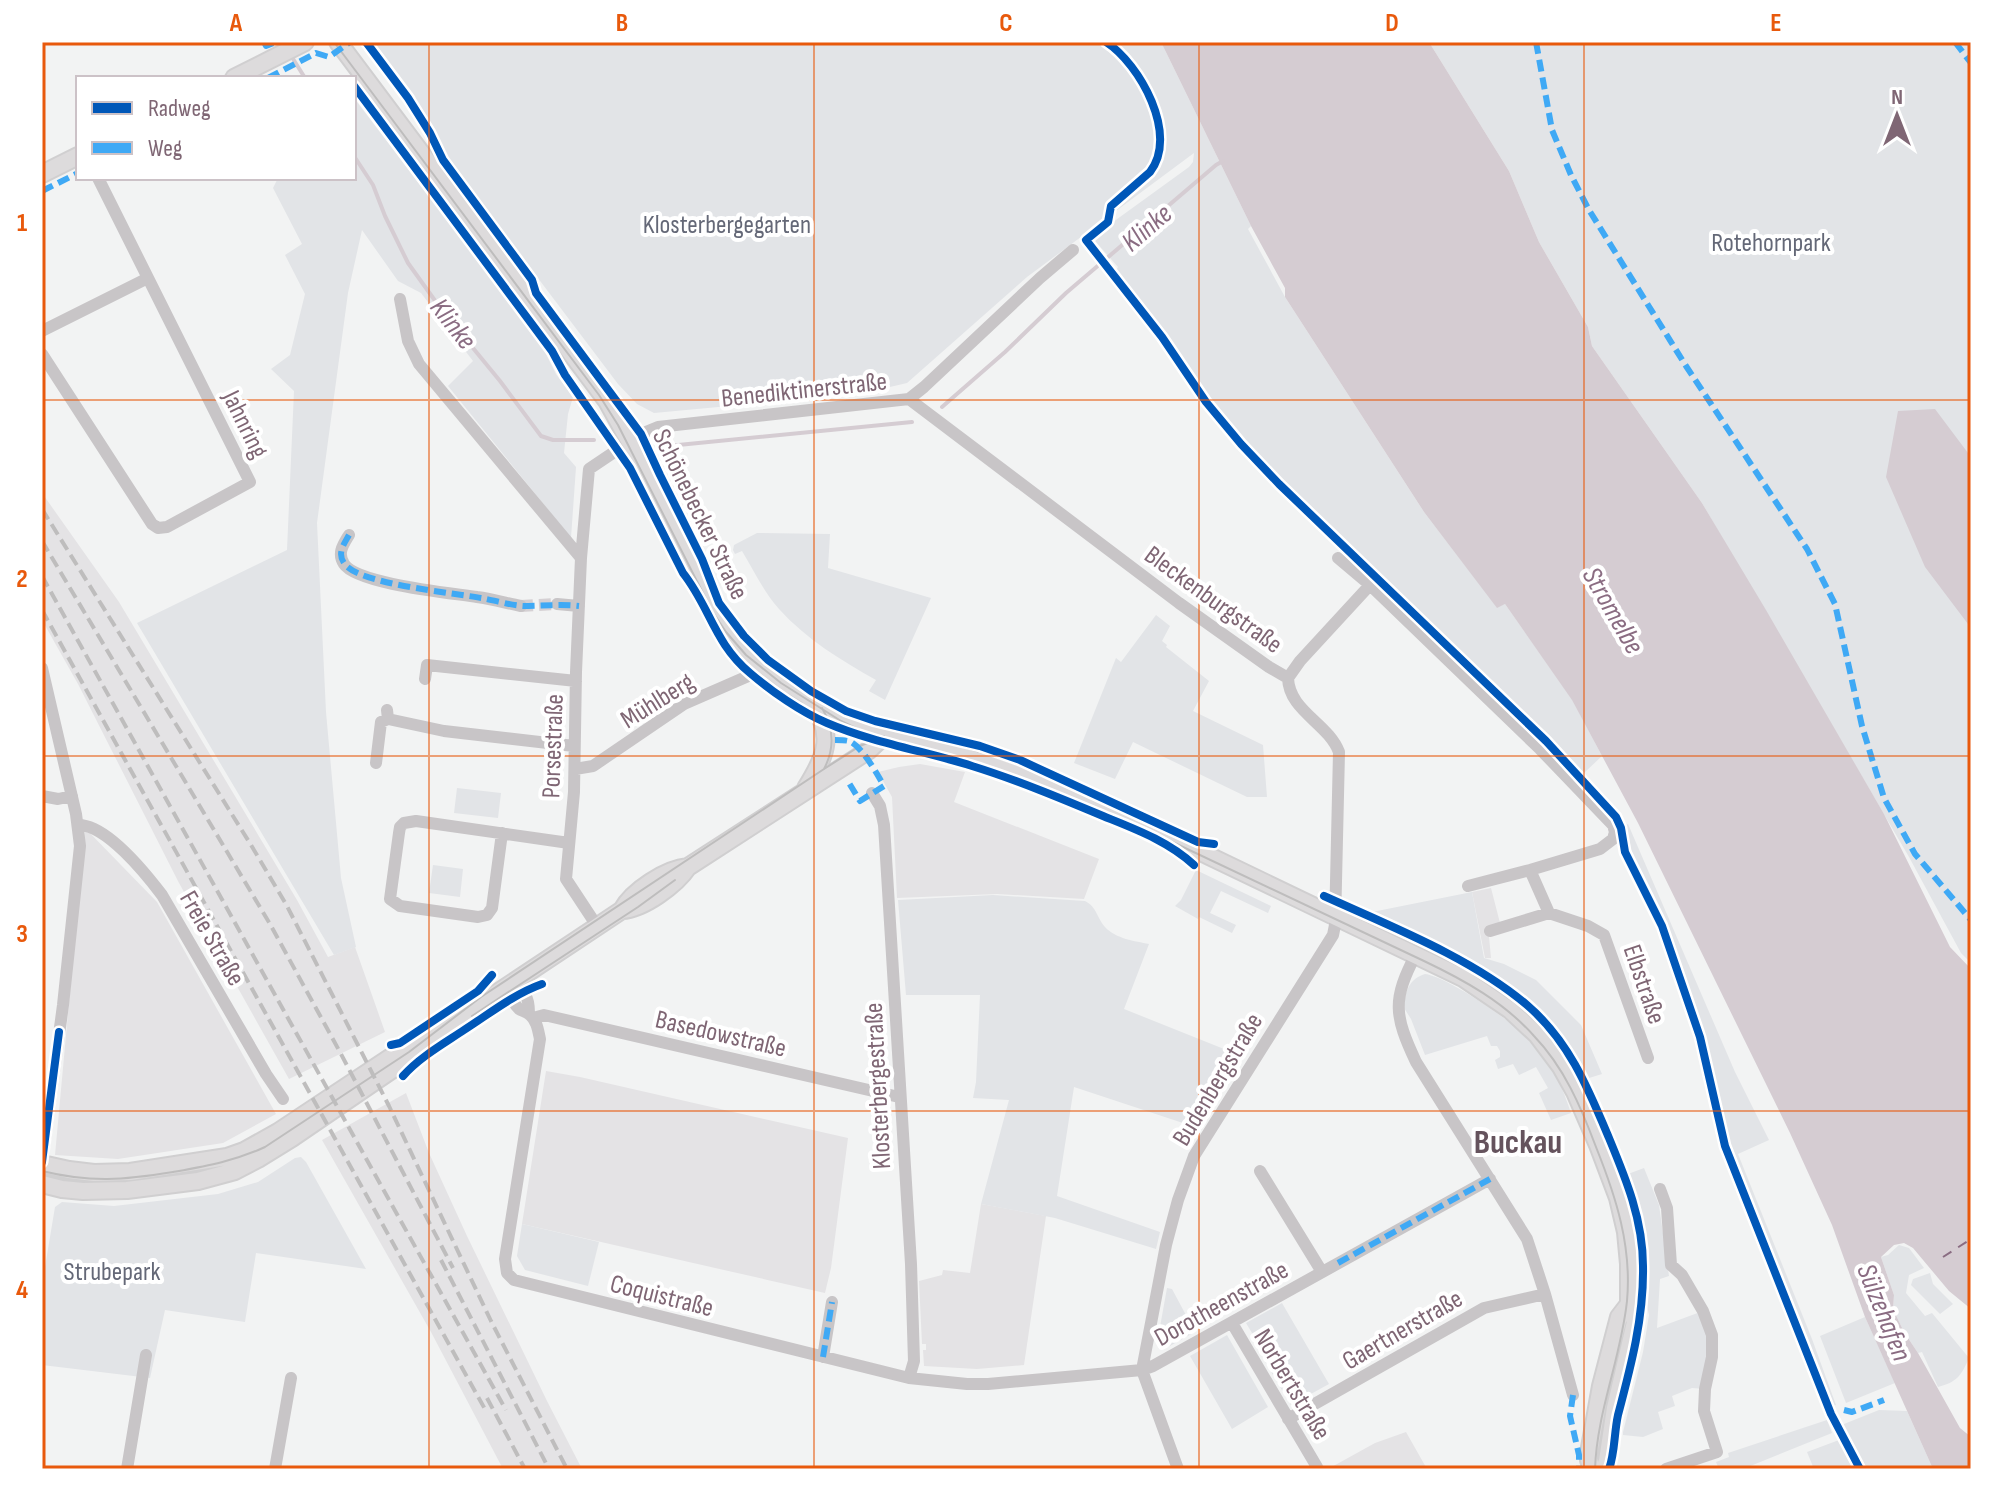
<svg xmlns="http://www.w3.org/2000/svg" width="2013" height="1511" font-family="'Sofia Sans Condensed',sans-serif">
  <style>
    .built { fill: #e4e3e5 }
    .green { fill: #e2e4e7 }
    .water { fill: #d5ccd2 }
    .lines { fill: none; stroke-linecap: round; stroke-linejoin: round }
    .stream { stroke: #d5ccd2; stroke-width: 4 }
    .ferry { stroke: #8a6c82; stroke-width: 2; stroke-dasharray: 10 8; stroke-linecap: butt }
    .minor-tunnel { stroke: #d5d0d3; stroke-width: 12; stroke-dasharray: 12 6; stroke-linecap: butt }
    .major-casing { stroke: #d0cfd0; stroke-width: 20 }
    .minor { stroke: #c8c5c7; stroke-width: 12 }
    .major { stroke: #dddbdc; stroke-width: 16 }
    .tram { stroke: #bebdbd; stroke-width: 2 }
    .rail { stroke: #bebdbd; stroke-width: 4; stroke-dasharray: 12 6; stroke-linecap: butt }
    .quiet { stroke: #3fa9f5; stroke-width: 6; stroke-dasharray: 12 6; stroke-linecap: butt }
    .cycleway-casing { stroke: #fff; stroke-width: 13 }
    .cycleway { stroke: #0057b8; stroke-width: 8 }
    .grid { fill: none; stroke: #e8590c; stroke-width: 2; stroke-opacity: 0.55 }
    .labels { text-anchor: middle; stroke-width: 8; stroke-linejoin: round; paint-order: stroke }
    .park-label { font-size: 26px; fill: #646877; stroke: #fff }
    .street-label { font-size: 26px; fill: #7f6674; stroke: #fff }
    .water-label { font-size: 28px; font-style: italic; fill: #8a6c82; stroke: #fff }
    .district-label { font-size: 34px; font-weight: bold; fill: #65535d; stroke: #fff }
    .neatline { fill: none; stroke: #e8590c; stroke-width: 3 }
    .grid-label { font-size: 26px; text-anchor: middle; font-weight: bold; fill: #e8590c }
  </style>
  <rect width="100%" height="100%" fill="#f2f3f3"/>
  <!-- built -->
  <path class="built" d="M42,493L119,602L297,900L328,957L355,947L385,1032L289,1079L179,883L78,684L42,620Z
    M920,764L965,772L954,802L1099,859L1084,899L997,894L897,898L892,797L878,772L899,767Z
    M85,828L157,902L276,1114L223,1143L118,1159L55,1155Z
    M1491,888L1500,923L1488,926L1491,958H1485L1472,892Z
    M546,1071L580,1077L848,1138L831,1268L825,1293L522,1224Z
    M406,1093L429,1153L467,1236L547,1401L582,1469H503L431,1332L322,1140Z
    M981,1204L1046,1216L1024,1365L977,1369L924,1366L923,1350H926V1344H922L919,1281L942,1275L943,1270L970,1273Z
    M1406,1432L1427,1469H1328L1375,1443Z"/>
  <!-- green -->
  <path class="green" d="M374,42H1161L1251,226L1248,229L1285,297L1424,512L1497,607L1505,604L1572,699L1602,756L1584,773L1385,579L1368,567L1257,455L1220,414L1116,271L1118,267L1095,241L1102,230L1189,167L1193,162L1194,153L1027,277L907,383L860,394L654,413L637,404L618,384L454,167L443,149L435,132L419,109L415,96Z
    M1429,42H1971V963L1961,953L1909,857L1702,503L1592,346L1588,327L1539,242L1509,171Z
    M354,98L540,342L556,374L573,397L568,414L564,453L576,467L571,538L448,386L473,361L421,293L398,281L362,230L348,293L317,523L326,712L341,878L356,947L334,955L137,623L287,550L294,391L271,369L290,355L305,294L285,255L302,244L273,188L278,178H354Z
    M757,533L830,534L828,568L931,598L885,700L869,691L876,680C842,661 806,639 779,609C764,592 754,571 742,551L735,554L733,550L734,545Z
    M1156,615L1170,626L1162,641L1167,645L1166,647L1209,681L1193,711L1263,745L1267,797H1247L1133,742L1115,779L1074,763L1116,658L1121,662Z
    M457,788L501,793L498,818L454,813Z
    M1628,824L1735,1072L1769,1140L1738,1154L1812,1339L1836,1405L1831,1407L1739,1177L1729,1141L1704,1036L1688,984L1665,922L1648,890L1633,857L1626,825Z
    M433,865L463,869L460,897L429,893Z
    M1196,870L1271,906L1268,913L1221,891L1210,913L1236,925L1232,933L1199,917L1198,919L1175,906L1181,900Z
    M1472,892L1484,958L1504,964L1536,980L1581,1025L1602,1074L1589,1078C1578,1061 1568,1043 1554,1027C1504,972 1433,944 1367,913Z
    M993,895L1085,901C1097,907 1097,918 1105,927C1116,939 1135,941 1149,944L1124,1009L1239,1055L1195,1127L1074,1087L1057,1196L1160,1232L1156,1249L1055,1218L981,1204L1009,1100L973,1098L976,1082L980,995H906L898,900Z
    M1425,974C1449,977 1519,1026 1536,1045C1553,1064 1563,1089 1571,1113L1551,1120L1539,1093L1548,1088L1536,1067L1519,1075L1513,1064L1498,1069L1495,1060L1500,1057V1051L1497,1046H1491L1487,1036L1425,1055L1411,1019L1404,1008C1405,991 1409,979 1425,974Z
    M301,1157L306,1162L366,1269L256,1253L245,1322L165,1310L150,1378L42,1365V1285L55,1207L62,1202L114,1206L218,1194L258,1182L295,1158Z
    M1644,1168L1659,1205L1669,1276L1660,1279L1657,1328L1703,1311L1712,1335L1705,1389L1692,1388L1672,1396L1675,1406L1658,1412L1663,1429L1643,1437L1623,1435V1432L1643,1352L1649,1315L1646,1301L1647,1254L1640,1213L1628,1174Z
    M522,1224L599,1242L588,1286L525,1270L517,1256Z
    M1899,1245L1909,1248L1924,1268L1909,1275L1906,1293L1925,1316L1932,1313L1969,1358C1961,1376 1957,1382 1938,1387L1922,1352L1918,1353L1904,1332L1893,1309L1894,1295L1881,1257L1888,1255Z
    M1930,1273L1933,1284L1953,1304L1940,1314L1911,1285L1913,1279Z
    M1167,1288L1172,1289L1195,1332L1168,1347H1163L1159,1344L1158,1338Z
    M1282,1303L1329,1384L1291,1405L1261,1355L1264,1353L1246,1323Z
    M1865,1317L1895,1383L1846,1403L1820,1336Z
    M1227,1335L1268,1407L1232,1429L1190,1356Z
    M1879,1410L1907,1411L1933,1469H1863L1839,1426Z
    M1827,1420L1832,1433L1743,1469H1719L1716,1462L1729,1457L1728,1453Z
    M1839,1440L1854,1469H1814L1807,1452Z"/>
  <!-- water -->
  <path class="water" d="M1161,42H1429L1509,171L1539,242L1588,327L1592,346L1702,503L1766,610L1884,814L1950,947L1971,969V1309L1949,1291L1913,1248L1904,1243L1894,1245L1881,1257L1894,1295L1893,1309L1904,1332L1918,1353L1960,1428L1971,1437V1469H1933L1865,1317L1832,1225L1790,1133L1638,823L1572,700L1505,604L1497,608L1424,512L1285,297V288L1251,226Z
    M1935,409L1971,457V628L1925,567L1886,477L1898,411Z"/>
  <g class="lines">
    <!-- stream -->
    <path class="stream" d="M290,54L305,78
      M354,156L373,185L385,216L408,263L441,309L500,381L541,436L553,440H594
      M942,407L1005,352L1066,293L1216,165L1223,161
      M658,447L912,422"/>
    <!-- ferry -->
    <path class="ferry" d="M1943,1257L1971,1239"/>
    <!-- minor-tunnel -->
    <path class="minor-tunnel" d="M521,606L557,604"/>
    <!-- major casing -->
    <g class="major-casing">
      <path id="major" d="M338,42L607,401L638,457L712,606L742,645L759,662L791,686L853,723L886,734L951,749L997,763L1051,785L1207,855L1463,978L1510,1010L1537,1035L1561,1067L1575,1092L1598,1145L1618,1198L1626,1232L1629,1264V1304L1635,1322L1615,1408L1607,1461L1604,1469
        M234,78L305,42
        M42,174L78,156
        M806,788C827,755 835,733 810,700
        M622,910C632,891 666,869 688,867
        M42,1164L69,1170L94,1173L130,1172L227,1157L244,1151L278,1132L468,1006L479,1005L622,910C643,909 676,885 688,867L869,750L886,734
        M42,1184L62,1189L83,1191L127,1190L198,1181L235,1171L258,1159L292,1138L475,1013
        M1592,1469L1589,1460V1453L1601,1386L1619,1317L1629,1304"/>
    </g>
    <!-- minor -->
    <path class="minor" d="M400,299L408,341L419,364L581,558
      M42,331L148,278
      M42,354L152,524L158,528L167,527L250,482L98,178
      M909,399L1179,603L1269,667L1288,678C1289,711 1328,723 1339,752L1335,925L1333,935L1194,1156L1178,1200L1166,1245L1142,1370
      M349,535C343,545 337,553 344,564C357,584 452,593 477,597C492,599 506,603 521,606
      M1338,558L1370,585L1540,749L1613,825L1615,832L1613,839L1600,849L1530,870L1468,886
      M557,604L579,606
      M42,668L76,814L80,846L63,1005L42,1162
      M1288,678L1300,661L1370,585
      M425,679L427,665L576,681
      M387,710L388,719L444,731L574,746
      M376,763L381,722L388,719
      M575,769L593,766L684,704L746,677L759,662
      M872,793L880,806L884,825L911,1264L914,1361L909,1378
      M42,796L58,799L72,796
      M78,825C106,824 146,874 162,895L266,1074L283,1099
      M502,833L492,908L487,915L478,917L400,906L390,899L399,833L400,827L404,823L416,821L569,843
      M1530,870L1549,913
      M597,926L566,879L574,792L576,672L581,558L589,469L641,434L658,427L909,399L924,387L1040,278L1073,250
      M1490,931L1549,913L1588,926L1604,935L1648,1058
      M1416,954C1392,1000 1394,1015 1416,1062L1527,1239L1545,1294L1573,1395
      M510,984C511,993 512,1003 519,1009C522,1011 527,1012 530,1015C537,1021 538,1030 540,1039L505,1259L507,1273L514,1280L909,1378L967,1384H988L1142,1370L1153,1366L1490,1179
      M510,984C525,993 529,995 529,1013
      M533,1018L544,1015L899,1097
      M1260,1171L1322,1272
      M1660,1189L1667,1208L1671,1265L1682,1275L1703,1311L1712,1335V1357L1705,1389L1704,1411L1717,1452L1666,1469
      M1232,1323L1317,1467L1314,1469
      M823,1357L832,1302
      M1142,1370L1178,1469
      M1288,1419L1484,1308L1545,1294
      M127,1469L146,1355
      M275,1469L291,1378"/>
    <!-- major -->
    <use href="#major" class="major"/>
    <!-- tram -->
    <path class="tram" d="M334,42L599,395L618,425L712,611L726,632L746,655L781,683L841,721L866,733L896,743L977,763L1085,804L1145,829L1424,961C1464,980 1504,1002 1534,1036C1564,1067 1581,1107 1596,1147C1616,1197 1632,1246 1627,1301C1621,1358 1597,1411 1595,1469
      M822,708C834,728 835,748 824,769
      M897,731C952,742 1005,757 1056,781
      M472,1016L638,907L675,880
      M42,1171C91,1183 124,1180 173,1172C206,1166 235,1161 265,1147L409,1052L481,997L824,769L860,746L884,736"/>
    <!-- rail -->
    <path class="rail" d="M42,509L251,845L287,906L389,1106L491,1321L567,1469
      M42,541L270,924L341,1054L453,1268
      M42,576L506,1410
      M42,610L486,1411
      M441,1260L549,1469
      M487,1398L525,1469"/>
    <!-- quiet -->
    <path class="quiet" d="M264,42L266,46L276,42
      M1536,42L1552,130L1571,175L1589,210L1686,366L1807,549L1835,604L1862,726L1884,798L1915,854L1971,920
      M1955,42L1971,63
      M268,78L316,53L329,57L350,42
      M42,191L78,173
      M349,535C344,544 337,553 344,563C356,584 455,593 481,598C494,600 509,605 523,606C542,606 560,604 579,606
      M835,740C840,740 845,740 849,741C862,746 877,774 884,786L860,801L849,783
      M1338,1263L1490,1179
      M823,1357L832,1302
      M1573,1395L1570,1416L1579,1455V1469
      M1844,1410L1852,1412L1884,1400"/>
    <!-- cycleway casing -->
    <g class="cycleway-casing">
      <path id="cycleway" d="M366,42L408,98L430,133L443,160L532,280L536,293L641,434L660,475L702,559L719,603L744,636L768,660L811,691L846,711L875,721L980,746L1020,760L1198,842L1214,844
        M1106,42C1140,64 1179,135 1150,172L1111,206L1108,222L1086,240L1162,337L1206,402L1241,444L1279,484L1546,741L1616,817L1621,828L1625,852L1662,926L1700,1037L1725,1146L1831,1414L1860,1469
        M354,86L552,351L565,375L630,468L683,573C710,607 714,643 750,673C771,691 801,712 827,723C874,743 924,751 972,766C1017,780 1060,798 1103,816C1135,829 1168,841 1194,865
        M1324,896C1390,926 1472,958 1527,1005C1569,1041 1588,1088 1609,1138C1626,1179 1643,1220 1643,1266C1644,1317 1631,1366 1618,1415C1614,1433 1615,1453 1609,1469
        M391,1045L400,1043L478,991L492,975
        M403,1076C420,1057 443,1044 464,1030C489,1014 514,994 542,984
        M42,1162L59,1032"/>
    </g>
    <!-- cycleway -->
    <use href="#cycleway" class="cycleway"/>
  </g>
  <!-- grid -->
  <path class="grid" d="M429,42V1469M814,42V1469M1199,42V1469M1584,42V1469M42,400H1971M42,756H1971M42,1111H1971"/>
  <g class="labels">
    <!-- park labels -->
    <g class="park-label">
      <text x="727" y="233">Klosterbergegarten</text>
      <text x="1771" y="251">Rotehornpark</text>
      <text x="112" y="1280">Strubepark</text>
    </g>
    <!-- street labels -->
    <g class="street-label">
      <text transform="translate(804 389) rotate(-6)" y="9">Benediktinerstraße</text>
      <text transform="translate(246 424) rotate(64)" y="9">Jahnring</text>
      <text transform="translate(701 514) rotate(64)" y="9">Schönebecker Straße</text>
      <text transform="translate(1214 599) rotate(36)" y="9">Bleckenburgstraße</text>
      <text transform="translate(657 700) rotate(-32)" y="9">Mühlberg</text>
      <text transform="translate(552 746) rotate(-88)" y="9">Porsestraße</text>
      <text transform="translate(213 938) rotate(60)" y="9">Freie Straße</text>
      <text transform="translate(1645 984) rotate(71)" y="9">Elbstraße</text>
      <text transform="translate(721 1033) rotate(13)" y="9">Basedowstraße</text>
      <text transform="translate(1217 1079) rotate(-59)" y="9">Budenbergstraße</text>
      <text transform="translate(877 1086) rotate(-93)" y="9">Klosterbergestraße</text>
      <text transform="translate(662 1295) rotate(14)" y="9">Coquistraße</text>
      <text transform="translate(1221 1303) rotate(-29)" y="9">Dorotheenstraße</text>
      <text transform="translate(1402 1329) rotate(-30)" y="9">Gaertnerstraße</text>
      <text transform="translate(1293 1384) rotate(59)" y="9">Norbertstraße</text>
    </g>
    <!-- water labels -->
    <g class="water-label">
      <text transform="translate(1146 227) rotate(-41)" y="10">Klinke</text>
      <text transform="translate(454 323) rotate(52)" y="10">Klinke</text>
      <text transform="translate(1614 610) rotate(60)" y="10">Stromelbe</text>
      <text transform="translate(1885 1312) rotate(68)" y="10">Sülzehafen</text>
    </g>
    <!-- district labels -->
    <g class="district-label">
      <text x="1518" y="1153">Buckau</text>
    </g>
  </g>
  <!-- border -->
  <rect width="2013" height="1511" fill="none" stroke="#ffffff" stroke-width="88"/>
  <!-- legend -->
  <rect x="76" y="76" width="280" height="104" fill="#ffffff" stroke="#ccc2c7" stroke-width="2"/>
  <rect x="92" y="102" width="40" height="12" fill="#0057b8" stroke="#ccc2c7" stroke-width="2"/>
  <text x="148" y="116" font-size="24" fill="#7f6674">Radweg</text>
  <rect x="92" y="142" width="40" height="12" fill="#3fa9f5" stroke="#ccc2c7" stroke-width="2"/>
  <text x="148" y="156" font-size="24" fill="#7f6674">Weg</text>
  <!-- north arrow -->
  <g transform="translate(1897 116)" stroke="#ffffff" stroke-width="6" paint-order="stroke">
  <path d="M0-6L14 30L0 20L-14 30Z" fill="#7f6674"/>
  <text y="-12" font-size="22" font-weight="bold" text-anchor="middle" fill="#7f6674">N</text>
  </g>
  <rect x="44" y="44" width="1925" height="1423" class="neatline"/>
  <g class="grid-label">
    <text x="236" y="31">A</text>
    <text x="622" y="31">B</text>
    <text x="1006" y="31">C</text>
    <text x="1392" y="31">D</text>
    <text x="1776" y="31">E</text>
    <text x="22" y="231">1</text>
    <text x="22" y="587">2</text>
    <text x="22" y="942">3</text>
    <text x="22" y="1298">4</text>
  </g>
</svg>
